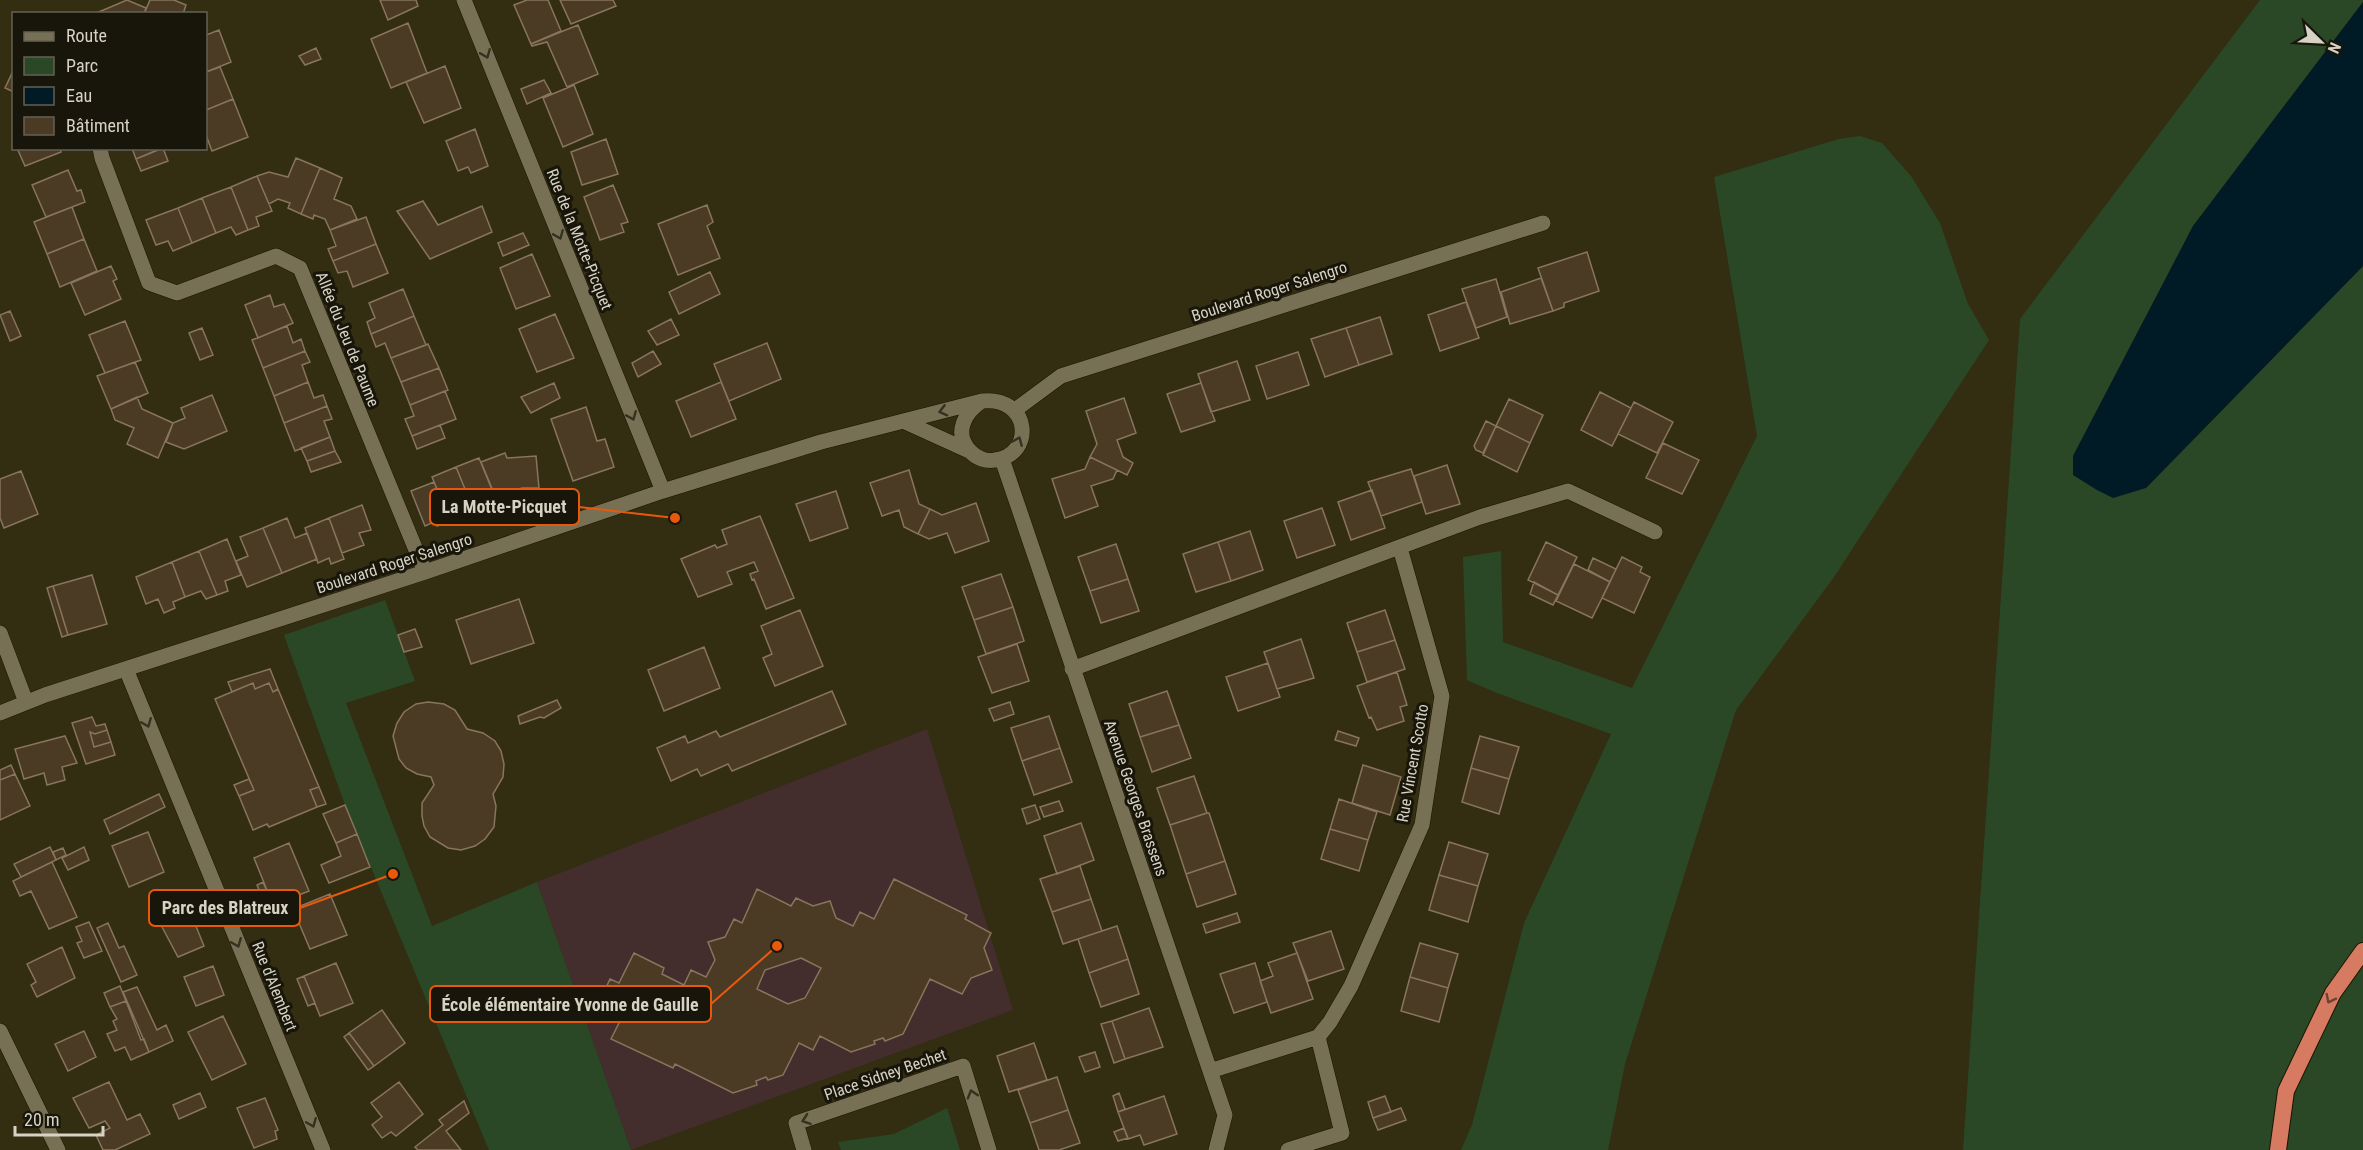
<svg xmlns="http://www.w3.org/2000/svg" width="2363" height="1150" font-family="'Roboto Condensed',sans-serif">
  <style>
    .education { fill: #432e2d }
    .green { fill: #2b4826 }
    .water { fill: #001a26 }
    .building { fill: #4b3a24; stroke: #88755d; stroke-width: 1.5; fill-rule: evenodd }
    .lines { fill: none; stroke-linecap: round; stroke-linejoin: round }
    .minor-casing { stroke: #1b1500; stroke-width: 16 }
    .trunk-casing { stroke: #1b1500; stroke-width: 18 }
    .minor { stroke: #787054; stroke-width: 15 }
    .trunk { stroke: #d77a62; stroke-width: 16 }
    .oneway { stroke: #353020 }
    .oneway2 { stroke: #6e4232 }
    .labels { text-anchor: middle; stroke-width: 6; stroke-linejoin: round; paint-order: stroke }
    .street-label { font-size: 16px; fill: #d7d3c4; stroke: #18150a }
    .leader { fill: none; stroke: #e8590c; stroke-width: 2 }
    .callout-dot { fill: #e8590c; stroke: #18150a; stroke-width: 2 }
    .callout { fill: #18150a; stroke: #e8590c; stroke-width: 2 }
    .callout-label { font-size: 18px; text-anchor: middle; font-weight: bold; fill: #d7d3c4 }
  </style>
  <rect width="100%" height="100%" fill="#332d12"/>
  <!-- education -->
  <path class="education" d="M927,729L1013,1010L631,1150L537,882Z"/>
  <!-- green -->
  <path class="green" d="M2260,0H2363V2L2193,226L2073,456V475L2146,488L2363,266V1150H1963L2020,319Z
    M1860,136L1882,143L1911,176L1940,223L1968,304L1989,340L1834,577L1736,710L1625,1064L1608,1150H1461L1472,1125L1524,923L1611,734L1497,693L1467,680L1463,557L1501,551L1503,642L1632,688L1757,436L1714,177L1839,139Z
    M385,600L415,681L346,703L432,926L537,882L631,1150H489L345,805L284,635Z
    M947,1108L960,1150H841L838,1142L894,1134Z"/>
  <!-- water -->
  <path class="water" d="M2363,2V266L2146,488L2113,498L2097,490L2073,475V456L2193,226Z"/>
  <!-- building -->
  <path class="building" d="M127,0L146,8L144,14H94Z
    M150,0H174L186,5L183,14H144Z
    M380,0H416L418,6L388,20Z
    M527,0H548L561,31L531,44L514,5Z
    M560,0H613L616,6L571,24Z
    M408,23L427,73L391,88L371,39Z
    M578,25L598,74L567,87L547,42L532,46L531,44Z
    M219,30L231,62L206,72V35Z
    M316,48L321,59L305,65L299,56Z
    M445,66L461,108L424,123L406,82Z
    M220,67L233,99L206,110V72Z
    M14,69V92L5,88Z
    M544,80L551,93L527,104L521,89Z
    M574,85L593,134L563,147L543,98Z
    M233,99L248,137L212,151L206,135V110Z
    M475,129L488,166L471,173L468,167L458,171L446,141Z
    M606,139L618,174L582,185L571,152Z
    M17,148H60L61,152L25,166Z
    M132,148H162L136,159Z
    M163,148L168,161L141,171L136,159Z
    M296,158L320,168L301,214L288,208L290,203L278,199L269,204L257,176L269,172L288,177Z
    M320,168L342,178L334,199L351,206L357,219L330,230L325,219L314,215L313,219L301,214Z
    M68,170L77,191L81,190L85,202L46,217L32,185Z
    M257,176L272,211L256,217L259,226L248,230L231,187Z
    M613,185L628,222L621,224L624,232L600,240L584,197Z
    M231,187L248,230L236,235L231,227L216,233L202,198Z
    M202,198L216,233L192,243L178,208Z
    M423,201L438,225L482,206L492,232L430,259L397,211Z
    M707,205L713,222L707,226L720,258L678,275L658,224Z
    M72,207L84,239L47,254L34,222Z
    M178,208L192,243L173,251L168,241L156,245L146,220Z
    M366,217L376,244L333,261L328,249L336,246L330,230Z
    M523,233L529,245L503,256L498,243Z
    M84,239L97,271L60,287L47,254Z
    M376,244L388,273L353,287L347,271L338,273L333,261Z
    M1587,252L1599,291L1564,303V307L1553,311L1538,268Z
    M532,254L550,296L516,309L500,268Z
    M111,266L117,279L113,281L121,299L85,315L71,283Z
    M710,272L720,294L679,314L669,292Z
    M1541,278L1553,311L1510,324L1501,292Z
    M1496,279L1507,317L1476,328L1462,289Z
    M403,289L414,316L371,334L367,322L375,318L369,303Z
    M270,295L274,307L284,304L293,323L258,338L245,305Z
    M1466,302L1479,338L1440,351L1428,315Z
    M10,311L21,336L10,341L0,315Z
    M555,314L574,358L537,372L519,329Z
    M414,316L426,345L391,358L385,343L376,347L371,334Z
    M1380,317L1392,354L1359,365L1346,328Z
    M671,319L679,335L657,345L648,331Z
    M125,321L141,360L105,373L89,335Z
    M287,326L293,343L301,339L305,351L263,368L252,340Z
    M202,328L213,355L200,360L189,333Z
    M1346,328L1359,365L1325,377L1311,339Z
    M767,343L781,379L729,401L714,364Z
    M428,344L439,368L401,382L391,358Z
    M305,351L310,362L302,365L308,382L274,396L263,368Z
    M653,351L661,364L638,377L632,363Z
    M1298,352L1309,385L1267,399L1256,366Z
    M1237,361L1250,400L1211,412L1198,374Z
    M135,362L148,393L111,409L97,376Z
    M439,368L448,390L410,405L401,382Z
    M308,382L314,398L323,395L327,406L284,423L274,396Z
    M721,382L736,419L691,437L676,401Z
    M554,383L560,398L531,413L521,397Z
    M1201,383L1215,421L1181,432L1167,394Z
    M445,391L456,419L412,436L405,419L414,416L410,405Z
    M1600,392L1631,408L1612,446L1581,430Z
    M212,395L227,431L184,449L166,442L173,423L185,418L181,408Z
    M137,397L142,409L173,423L158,458L127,444L134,428L115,420L111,409Z
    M1124,398L1136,433L1117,440L1123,457L1133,463L1127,475L1090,457L1097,444L1086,411Z
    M1509,399L1543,415L1530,443L1496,426Z
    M1634,402L1673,422L1657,453L1618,434Z
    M327,406L332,419L324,421L330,437L295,451L284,423Z
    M586,407L597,441L605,439L614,467L573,481L551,419Z
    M1486,421L1496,426L1483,453L1476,450L1474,446Z
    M440,425L445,438L417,449L412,436Z
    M1496,426L1530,443L1517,472L1483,455Z
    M330,437L335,451L307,461L301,448Z
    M1663,443L1699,460L1682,494L1646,478Z
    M335,451L341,462L311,472L307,461Z
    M505,453L507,458L536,456L539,488H522L507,493L510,498L498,503L481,462Z
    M1090,457L1117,470L1113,479L1091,486L1098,506L1065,518L1052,479L1085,469Z
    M479,458L495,497L472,506L456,467Z
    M1447,465L1460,504L1426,514L1414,476Z
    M456,467L472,506L448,515L432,477Z
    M1411,469L1422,502L1381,516L1368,482Z
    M909,470L919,504L930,509L918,534L904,527L899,510L882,516L870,483Z
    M21,471L38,514L4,528L0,518V479Z
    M434,482L450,522L437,526L436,521L425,526L411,491Z
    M1372,490L1385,528L1351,540L1338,502Z
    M836,491L848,528L810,541L796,504Z
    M976,503L989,541L955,553L947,533L929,539L918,534L930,509L942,515Z
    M362,505L371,530L359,533L364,545L342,553L329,518Z
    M1322,508L1335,545L1297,558L1284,521Z
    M760,516L794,598L766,609L754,579L752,580L750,574L758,571L754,562L727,572L732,584L698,597L681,559L715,545L717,548L727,544L722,530Z
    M287,518L295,538L307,533L317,559L282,573L263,528Z
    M329,518L344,559L331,564L329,558L318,563L305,528Z
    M263,528L282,573L247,587L236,561L248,556L240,537Z
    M1250,531L1263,570L1231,581L1218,542Z
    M227,539L241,575L225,581L228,591L217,595L199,551Z
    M1218,542L1231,581L1196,592L1183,554Z
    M1546,542L1577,557L1558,595L1528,580Z
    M1116,544L1128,579L1090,591L1078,557Z
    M199,551L217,595L206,599L201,591L185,597L172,562Z
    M1622,557L1642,567L1640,572L1650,577L1634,613L1602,598Z
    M1593,558L1616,569L1610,582L1588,570Z
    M172,562L185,597L173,602L175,608L164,613L158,599L146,604L136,577Z
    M1574,564L1610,582L1592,618L1556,601Z
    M1001,574L1013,607L974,620L962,587Z
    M92,575L107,624L68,635L53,586Z
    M1128,579L1139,611L1101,623L1090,591Z
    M1534,582L1558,595L1553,605L1530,594Z
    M53,586L68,635L62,637L47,588Z
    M519,599L534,643L471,664L456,620Z
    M1013,607L1024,641L986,654L974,620Z
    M800,610L823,666L775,686L763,658L772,654L761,626Z
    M1385,610L1395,640L1357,652L1347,623Z
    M415,629L422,647L404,652L398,635Z
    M1301,639L1314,678L1277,689L1264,652Z
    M1395,640L1405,669L1367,682L1357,652Z
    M1017,644L1029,681L992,693L978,657Z
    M704,647L720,688L664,711L648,670Z
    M1268,663L1280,697L1238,711L1226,677Z
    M270,669L278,689L273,692L269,683L255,689L253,683L232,692L228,682Z
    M1397,672L1407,705L1400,707L1404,721L1377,730L1371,717L1369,718L1357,686Z
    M253,683L255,689L269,683L273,692L278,689L319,787L310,790L317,807L269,827L267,824L253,830L239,796L254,790L215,699Z
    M832,691L846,724L732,771L728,764L701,776L697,769L671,781L657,748L685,736L688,743L716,731L720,737Z
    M1167,691L1179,725L1140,737L1129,704Z
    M557,700L561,708L544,718L540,717L520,724L518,716Z
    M428,702L444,704L455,710L467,729L483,733L495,741L501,751L504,764L503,777L493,794L496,806L494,827L485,839L475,846L461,850L448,848L430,837L424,826L422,816V803L434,785L431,777L417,774L406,768L399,759L393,736L397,723L404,712L416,704Z
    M1010,702L1014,714L994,721L989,709Z
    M1049,716L1060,748L1022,761L1011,728Z
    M92,717L96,726L105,724L107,730L95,734L90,732L94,747L111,742L115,755L86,764L72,723Z
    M1179,725L1191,758L1152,772L1140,737Z
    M107,730L111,742L94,747L90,732L95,734Z
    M1338,731L1359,738L1356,746L1335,740Z
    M65,736L77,763L62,767L65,780L47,785L44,773L24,779L15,749Z
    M1480,736L1519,747L1509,779L1471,768Z
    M1060,748L1072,782L1034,795L1022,761Z
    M11,765L15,774L0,780V770Z
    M1363,765L1401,777L1390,815L1352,803Z
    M1471,768L1509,779L1499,814L1462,802Z
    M15,774L30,806L0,820V780Z
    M1194,776L1207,813L1170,825L1157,788Z
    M249,779L254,790L239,796L234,785Z
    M319,787L326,804L317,807L310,790Z
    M159,794L165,807L110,834L104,820Z
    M1339,799L1377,812L1368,840L1330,829Z
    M1059,801L1063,811L1044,817L1040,807Z
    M345,805L357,834L336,843L323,814Z
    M1035,805L1040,819L1027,824L1022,809Z
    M1207,813H1209L1225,861L1186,874L1170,825Z
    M1081,823L1094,860L1057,874L1044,836Z
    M1330,829L1368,840L1359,871L1321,859Z
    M148,832L164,872L129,887L112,846Z
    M357,834L370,867L329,883L321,865L341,856L336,843Z
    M1449,842L1488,854L1478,886L1439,875Z
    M289,843L309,891L273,905L254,858Z
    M50,847L56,860L21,877L14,864Z
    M84,847L89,860L68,870L62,858Z
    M63,848L66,855L56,860L53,852Z
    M1225,861L1236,894L1197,907L1186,874Z
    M52,862L77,917L49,929L31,891L20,896L13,881Z
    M1080,866L1091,899L1052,912L1040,879Z
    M1439,875L1478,886L1468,922L1429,910Z
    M894,879L967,915L965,919L991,933L984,948L992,970L971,978L962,994L930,979L903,1034L885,1041L883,1038L874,1041L875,1044L851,1052L820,1036L813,1050L799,1043L783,1075L768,1080L766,1077L756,1081L757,1085L733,1093L675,1064L673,1068L611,1039L622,1017L598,1005L610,979L619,983L634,953L664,968L662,974L684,985L691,970L706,977L715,960L708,942L725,937L734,919L742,923L757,889L791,906L796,898L813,906L830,901L836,918L853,926L860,912L874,919ZM801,958L821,968L805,998L788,1004L757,989L765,970Z
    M263,882L273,905L267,908L257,885Z
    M183,894L204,946L178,957L162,927L164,925L157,909L167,905L165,900Z
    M330,894L347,935L310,949L293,909Z
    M1091,899L1102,931L1063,944L1052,912Z
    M1237,913L1240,922L1206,933L1203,924Z
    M89,922L102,951L84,958L77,943L82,941L76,927Z
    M108,923L119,948L124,946L137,975L121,982L97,928Z
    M1117,926L1128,959L1089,973L1078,939Z
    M1331,931L1344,969L1308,981L1293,943Z
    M1420,943L1458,954L1448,988L1410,977Z
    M62,947L75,978L37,997L31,985L36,982L27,964Z
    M1297,953L1313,999L1271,1013L1260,981L1273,976L1268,963Z
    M1128,959L1139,994L1101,1007L1089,973Z
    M336,963L353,1003L320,1016L304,976Z
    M1255,963L1267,1002L1234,1013L1220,974Z
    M213,966L224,995L196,1006L184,977Z
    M304,976L315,1003L308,1006L297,979Z
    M1410,977L1448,988L1439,1022L1401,1011Z
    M120,986L126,1001L110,1007L104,993Z
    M137,987L157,1030L166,1025L173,1041L149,1052L123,992Z
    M126,1001L141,1040L144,1039L149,1052L131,1060L125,1047L115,1051L107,1034L117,1030L113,1021L117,1019L110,1007Z
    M1149,1008L1163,1047L1125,1059L1112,1021Z
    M382,1010L405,1043L374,1066L349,1033Z
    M223,1016L246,1064L212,1080L188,1032Z
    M1112,1021L1125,1059L1114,1063L1101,1024Z
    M84,1031L96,1057L68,1071L55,1044Z
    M349,1033L374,1066L368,1070L344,1037Z
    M1034,1043L1047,1080L1009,1092L997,1056Z
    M1095,1052L1100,1067L1085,1072L1079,1057Z
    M1057,1077L1068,1110L1030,1123L1018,1090Z
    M109,1082L127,1120L140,1114L150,1134L115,1150H103L96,1135L110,1128L105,1121L89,1128L73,1098Z
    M399,1082L423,1114L396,1136L391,1132L382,1138L372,1125L382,1117L371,1103Z
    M200,1093L206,1107L179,1119L173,1105Z
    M1119,1093L1125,1109L1118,1112L1113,1096Z
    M1164,1096L1177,1134L1144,1145L1140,1135L1128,1139L1118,1112Z
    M1385,1096L1391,1112L1373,1118L1368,1102Z
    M265,1098L278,1130L275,1131L277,1139L254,1148L237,1108Z
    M464,1101L469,1113L446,1131L461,1150H418L415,1147L443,1125L439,1120Z
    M1401,1108L1406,1120L1378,1130L1373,1118Z
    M1068,1110L1080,1143L1059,1150H1039L1030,1123Z
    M1124,1128L1128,1138L1118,1141L1114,1132Z"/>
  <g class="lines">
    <!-- minor casing -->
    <g class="minor-casing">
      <path id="minor" d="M464,0L663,491
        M100,148L102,158L149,283L177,293L276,256L300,268L425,572
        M1015,410L1061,376L1543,223
        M903,421L969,451
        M1002,459L1225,1115L1216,1150
        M0,633L26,702
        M126,669L323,1150
        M1072,669L1480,517L1568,491L1655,532
        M0,713L45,695L425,572L663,491L821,442L982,401C1031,396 1035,455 995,460C986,462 976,458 970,451C953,433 965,412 982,401
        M0,1031L58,1150
        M1210,1071L1318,1037L1330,1022L1351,986L1422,825L1442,696L1400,548
        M804,1150L796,1123L963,1066L989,1150
        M1288,1150L1342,1133L1318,1037"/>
    </g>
    <!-- trunk casing -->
    <g class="trunk-casing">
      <path id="trunk" d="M2278,1150L2286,1091L2333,993L2363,951"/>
    </g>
    <!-- minor -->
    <use href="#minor" class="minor"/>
    <!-- trunk -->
    <use href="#trunk" class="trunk"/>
  </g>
  <!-- one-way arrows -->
  <defs><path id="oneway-chevron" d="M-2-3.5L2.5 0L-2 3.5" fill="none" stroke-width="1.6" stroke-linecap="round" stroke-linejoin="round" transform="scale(1.5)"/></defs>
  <g class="oneway">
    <use href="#oneway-chevron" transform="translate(486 54) rotate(68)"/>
    <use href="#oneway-chevron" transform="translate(559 235) rotate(68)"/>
    <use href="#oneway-chevron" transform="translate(943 411) rotate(166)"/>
    <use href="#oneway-chevron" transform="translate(632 416) rotate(68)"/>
    <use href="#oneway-chevron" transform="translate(1018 441) rotate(-67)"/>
    <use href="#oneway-chevron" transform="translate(147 723) rotate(68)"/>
    <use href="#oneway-chevron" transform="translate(237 943) rotate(68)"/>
    <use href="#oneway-chevron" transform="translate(972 1094) rotate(-107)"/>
    <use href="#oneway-chevron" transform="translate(806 1120) rotate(161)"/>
    <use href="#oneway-chevron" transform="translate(312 1123) rotate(68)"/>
  </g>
  <use class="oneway2" href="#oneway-chevron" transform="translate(2330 999) rotate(117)"/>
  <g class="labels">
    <!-- street labels -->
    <g class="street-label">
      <text transform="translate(580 239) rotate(68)" y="6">Rue de la Motte-Picquet</text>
      <text transform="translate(1269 291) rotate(-18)" y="6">Boulevard Roger Salengro</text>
      <text transform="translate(348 339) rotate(68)" y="6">Allée du Jeu de Paume</text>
      <text transform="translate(394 563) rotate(-18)" y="6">Boulevard Roger Salengro</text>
      <text transform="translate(1412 763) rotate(-80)" y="6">Rue Vincent Scotto</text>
      <text transform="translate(1136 798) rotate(71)" y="6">Avenue Georges Brassens</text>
      <text transform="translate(275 986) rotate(68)" y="6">Rue d'Alembert</text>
      <text transform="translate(885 1074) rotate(-19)" y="6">Place Sidney Bechet</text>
    </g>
  </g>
  <!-- callouts -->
  <path class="leader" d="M675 518L579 507M393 874L300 908M777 946L711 1004"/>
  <g class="callout-dot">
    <circle cx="675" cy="518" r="6"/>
    <circle cx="393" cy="874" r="6"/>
    <circle cx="777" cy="946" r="6"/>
  </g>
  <g class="callout">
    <rect x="430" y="489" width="149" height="36" rx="6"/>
    <rect x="149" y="890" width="151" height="36" rx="6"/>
    <rect x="430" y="986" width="281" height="36" rx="6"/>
  </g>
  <g class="callout-label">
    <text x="504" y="513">La Motte-Picquet</text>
    <text x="225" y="914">Parc des Blatreux</text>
    <text x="570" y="1011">École élémentaire Yvonne de Gaulle</text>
  </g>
  <!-- legend -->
  <rect x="12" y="12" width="195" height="138" fill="#18150a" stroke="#646154" stroke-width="1.5"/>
  <rect x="24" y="32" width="30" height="9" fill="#787054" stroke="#646154" stroke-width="1.5"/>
  <text x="66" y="42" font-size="18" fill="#d7d3c4">Route</text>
  <rect x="24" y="57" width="30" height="18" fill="#2b4826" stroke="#646154" stroke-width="1.5"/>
  <text x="66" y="72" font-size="18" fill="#d7d3c4">Parc</text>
  <rect x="24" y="87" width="30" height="18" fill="#001a26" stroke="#646154" stroke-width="1.5"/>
  <text x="66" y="102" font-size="18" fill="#d7d3c4">Eau</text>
  <rect x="24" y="117" width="30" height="18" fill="#4b3a24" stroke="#646154" stroke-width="1.5"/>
  <text x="66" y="132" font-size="18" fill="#d7d3c4">Bâtiment</text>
  <!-- north arrow -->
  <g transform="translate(2321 42) rotate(114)" stroke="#18150a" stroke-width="4.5" paint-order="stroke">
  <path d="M0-4.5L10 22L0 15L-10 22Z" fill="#d7d3c4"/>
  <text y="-9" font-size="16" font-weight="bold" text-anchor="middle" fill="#d7d3c4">N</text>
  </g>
  <!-- scale -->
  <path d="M15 1126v9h88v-9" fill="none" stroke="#d7d3c4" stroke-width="3"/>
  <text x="24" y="1126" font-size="18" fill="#d7d3c4" stroke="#18150a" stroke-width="4.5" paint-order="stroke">20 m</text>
</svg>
